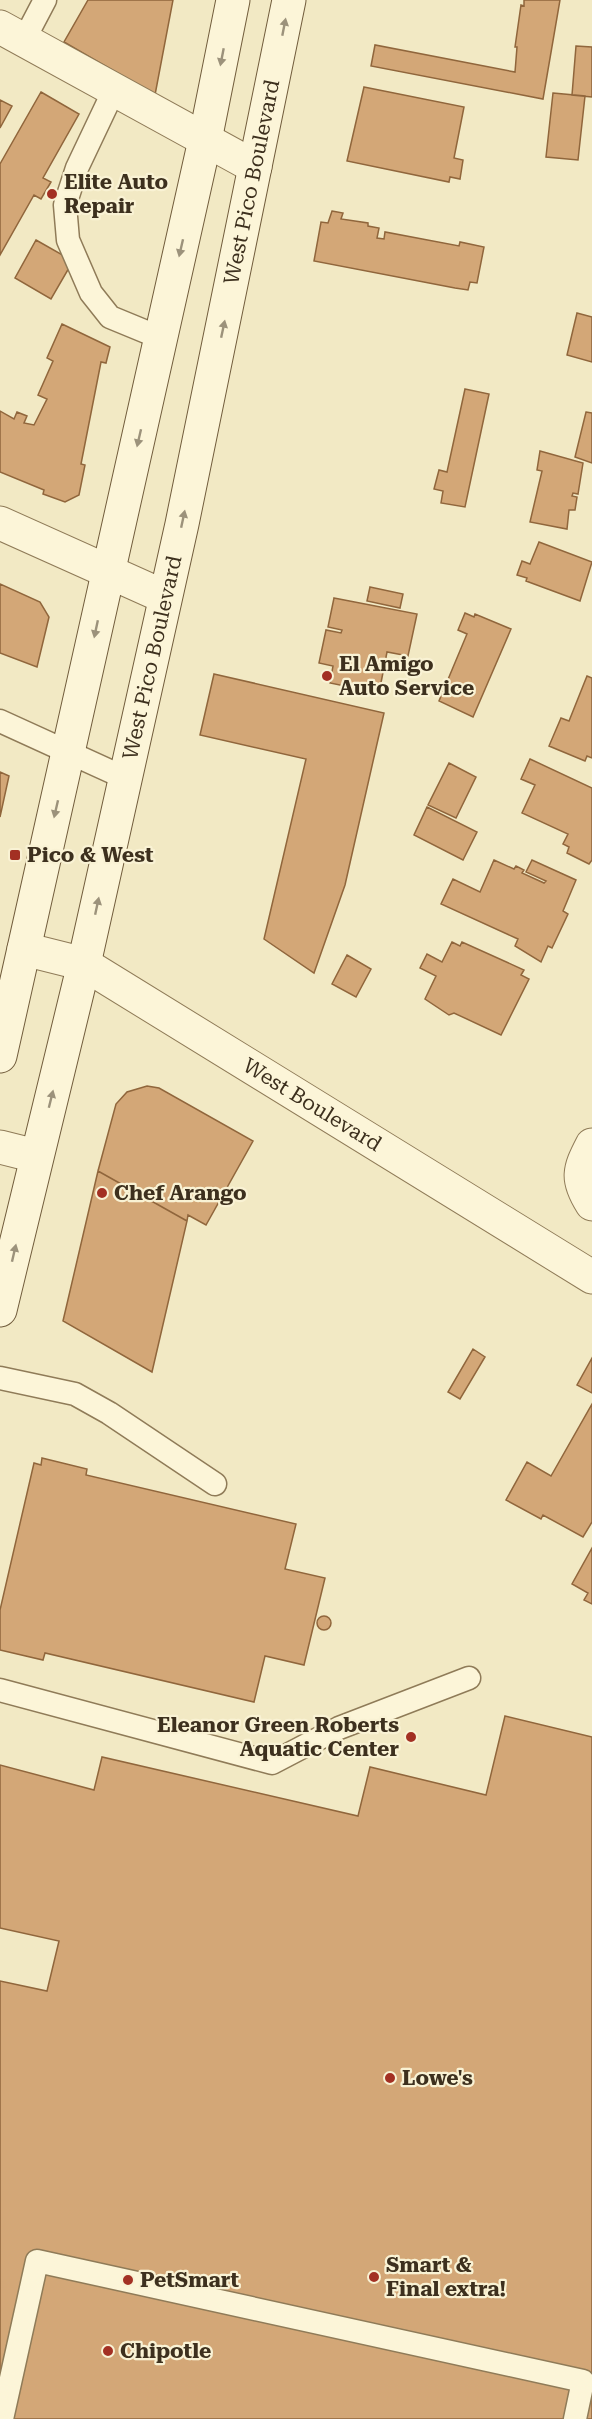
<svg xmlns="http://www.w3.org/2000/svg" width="592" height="2419" font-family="'Roboto Serif',serif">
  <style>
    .building { fill: #d3a777; stroke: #90663c; stroke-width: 1.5 }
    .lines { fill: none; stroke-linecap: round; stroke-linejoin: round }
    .service-casing { stroke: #8f7b58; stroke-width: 25 }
    .minor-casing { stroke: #8f7b58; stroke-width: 35 }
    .tertiary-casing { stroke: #8f7b58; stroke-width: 35 }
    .secondary-casing { stroke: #715c3c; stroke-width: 35 }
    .service { stroke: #fcf5d8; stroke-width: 22 }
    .minor { stroke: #fcf5d8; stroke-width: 33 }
    .tertiary { stroke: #fcf5d8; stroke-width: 33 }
    .secondary { stroke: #fcf5d8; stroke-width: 33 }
    .oneway { fill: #9c927b }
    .poi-dot { fill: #a33023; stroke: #f9f2d4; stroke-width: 2 }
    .labels { text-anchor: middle; stroke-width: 4.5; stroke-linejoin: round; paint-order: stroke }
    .street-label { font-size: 21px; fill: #3d301e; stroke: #f9f2d4 }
    .poi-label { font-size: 21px; font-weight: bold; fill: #3d301e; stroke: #f9f2d4; text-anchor: start }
  </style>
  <rect width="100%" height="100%" fill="#f2e9c4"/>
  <!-- building -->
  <path class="building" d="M88,0H173L155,95L64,42Z
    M524,0H560L543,99L371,66L375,45L515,72L517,47H515L521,5L524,6Z
    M576,46L592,47V97L572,95Z
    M364,87L464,107L454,158L463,160L460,179L450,177L449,182L347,161Z
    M41,92L79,114L43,178L51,182L41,199L34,195L0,255V164Z
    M553,93L585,96L578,160L546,157Z
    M0,100L12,106L0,128Z
    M332,211L343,213L341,219L368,223V226L379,228L377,238L384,239L385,232L459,246L460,242L484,247L477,283L470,282L468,290L455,288L314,261L321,222L328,223Z
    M36,240L73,261L51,299L15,278Z
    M577,313L592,317V362L567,355Z
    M62,324L110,347L106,363L101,362L81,464L85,465L79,495L65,502L43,494L44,490L0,472V411L14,419L17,412L27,416L24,423L34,425L47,399L38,395L53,361L47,358Z
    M465,389L489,394L465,507L441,503L443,491L434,489L439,470L447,472Z
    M586,412L592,413V463L575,457Z
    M540,451L583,463L578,494L573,493L572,496L577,497L575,510H569L567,529L530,522L542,471L537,470Z
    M539,542L592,562L580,601L526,581L527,578L517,575L522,561L530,564Z
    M0,584L40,602L49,617L37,667L0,653Z
    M370,587L403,594L400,608L367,601Z
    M334,598L417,614L408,656L387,652L379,693L330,683L333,666L319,663L326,630L341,633L342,630L328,627Z
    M465,613L474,617L475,614L511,629L473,717L439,701L467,634L458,630Z
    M214,674L384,713L345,885L314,973L264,939L306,759L200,735Z
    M587,676L592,678V758L587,756L585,761L549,746L561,718L569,721Z
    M530,759L592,788V860L589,864L567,853L569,847L563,844L568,834L522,813L535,785L521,779Z
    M449,763L476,777L456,818L428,805Z
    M0,772L9,776L0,817Z
    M427,807L477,832L463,860L414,835Z
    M494,860L514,869L516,866L524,870L522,873L544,883L546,881L526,872L532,860L576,880L563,911L568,914L552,948L548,946L541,962L515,946L518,939L441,904L453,879L480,892Z
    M452,942L460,946L462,942L524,970L521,975L529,979L501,1035L454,1013L449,1015L425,999L436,976L420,968L427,954L442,962Z
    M347,955L371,969L356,997L332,984Z
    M147,1086L159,1088L253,1141L206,1225L188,1215L187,1221L98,1171L116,1104L127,1092Z
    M98,1171L187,1221L152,1372L63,1321Z
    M473,1349L485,1357L460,1399L448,1392Z
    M592,1358V1393L577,1385Z
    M592,1404V1522L583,1537L543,1515L541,1519L506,1500L527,1462L551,1476Z
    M42,1458L87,1469L86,1475L296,1524L285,1569L325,1578L304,1665L265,1656L254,1702L45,1653L43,1660L0,1650V1610L34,1463L41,1465Z
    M592,1548V1604L584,1600L588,1593L572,1584Z
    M317 1623a7 7 0 1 1 14 0a7 7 0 1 1-14 0Z
    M505,1716L592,1737V2419H0V1981L47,1991L59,1941L0,1928V1765L94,1790L102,1757L358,1816L370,1767L486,1795Z"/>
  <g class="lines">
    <!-- service casing -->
    <g class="service-casing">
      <path id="service" d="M24,40L45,0
        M114,90L77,168L65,205L68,240L91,293L110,317L161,338
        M0,721L125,778
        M0,1378L75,1394L109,1413L215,1484
        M0,1690L272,1763L339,1728L469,1678
        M2,2419L37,2261L583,2381L575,2419"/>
    </g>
    <!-- minor casing -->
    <g class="minor-casing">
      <path id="minor" d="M0,27L255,167
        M0,523L165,597
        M592,1145C579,1170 576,1179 592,1204
        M0,1147L36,1156"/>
    </g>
    <!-- tertiary casing -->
    <g class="tertiary-casing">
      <g id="tertiary">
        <path id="s1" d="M24,949L84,964L592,1277"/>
      </g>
    </g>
    <!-- secondary casing -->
    <g class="secondary-casing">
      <g id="secondary">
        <path d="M0,1056L205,140L233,0"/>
        <path id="s2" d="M0,1310L84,964L182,524L289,0"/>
      </g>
    </g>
    <!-- service -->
    <use href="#service" class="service"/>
    <!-- minor -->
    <use href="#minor" class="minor"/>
    <!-- tertiary -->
    <use href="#tertiary" class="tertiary"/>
    <!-- secondary -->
    <use href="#secondary" class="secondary"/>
  </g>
  <!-- one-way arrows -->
  <defs><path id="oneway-solid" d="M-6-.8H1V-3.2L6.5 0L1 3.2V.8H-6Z" transform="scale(1.5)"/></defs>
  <g class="oneway">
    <use href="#oneway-solid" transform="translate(284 27) rotate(-79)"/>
    <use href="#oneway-solid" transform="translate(222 57) rotate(101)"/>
    <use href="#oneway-solid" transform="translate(181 248) rotate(103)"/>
    <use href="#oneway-solid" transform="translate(223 329) rotate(-78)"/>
    <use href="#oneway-solid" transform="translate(139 438) rotate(103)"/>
    <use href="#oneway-solid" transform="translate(183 519) rotate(-78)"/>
    <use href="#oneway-solid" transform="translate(96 629) rotate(102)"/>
    <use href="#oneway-solid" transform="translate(56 809) rotate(103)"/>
    <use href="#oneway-solid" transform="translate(97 906) rotate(-78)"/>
    <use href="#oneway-solid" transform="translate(51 1099) rotate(-76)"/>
    <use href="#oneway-solid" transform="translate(14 1253) rotate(-77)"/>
  </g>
  <!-- markers -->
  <g class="poi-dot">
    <circle cx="52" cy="194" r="6"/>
    <circle cx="327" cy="676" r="6"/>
    <rect x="9" y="849" width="12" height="12" rx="3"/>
    <circle cx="102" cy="1193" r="6"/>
    <circle cx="411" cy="1737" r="6"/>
    <circle cx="390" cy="2078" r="6"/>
    <circle cx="374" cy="2277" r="6"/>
    <circle cx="128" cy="2280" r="6"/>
    <circle cx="108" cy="2351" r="6"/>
  </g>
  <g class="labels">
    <!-- street labels -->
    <g class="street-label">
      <text dy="7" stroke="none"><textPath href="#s2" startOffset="1156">West Pico Boulevard</textPath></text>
      <text dy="7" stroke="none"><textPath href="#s2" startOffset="670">West Pico Boulevard</textPath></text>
      <text dy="7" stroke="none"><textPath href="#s1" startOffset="330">West Boulevard</textPath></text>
    </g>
    <!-- poi labels -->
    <g class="poi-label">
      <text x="64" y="189">Elite Auto<tspan x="64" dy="24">Repair</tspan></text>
      <text x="339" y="671">El Amigo<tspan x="339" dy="24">Auto Service</tspan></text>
      <text x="27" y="862">Pico &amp; West</text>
      <text x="114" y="1200">Chef Arango</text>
      <text x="399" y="1732" text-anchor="end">Eleanor Green Roberts<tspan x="399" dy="24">Aquatic Center</tspan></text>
      <text x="402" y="2085">Lowe's</text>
      <text x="386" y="2272">Smart &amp;<tspan x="386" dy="24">Final extra!</tspan></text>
      <text x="140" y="2287">PetSmart</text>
      <text x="120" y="2358">Chipotle</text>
    </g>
  </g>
</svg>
